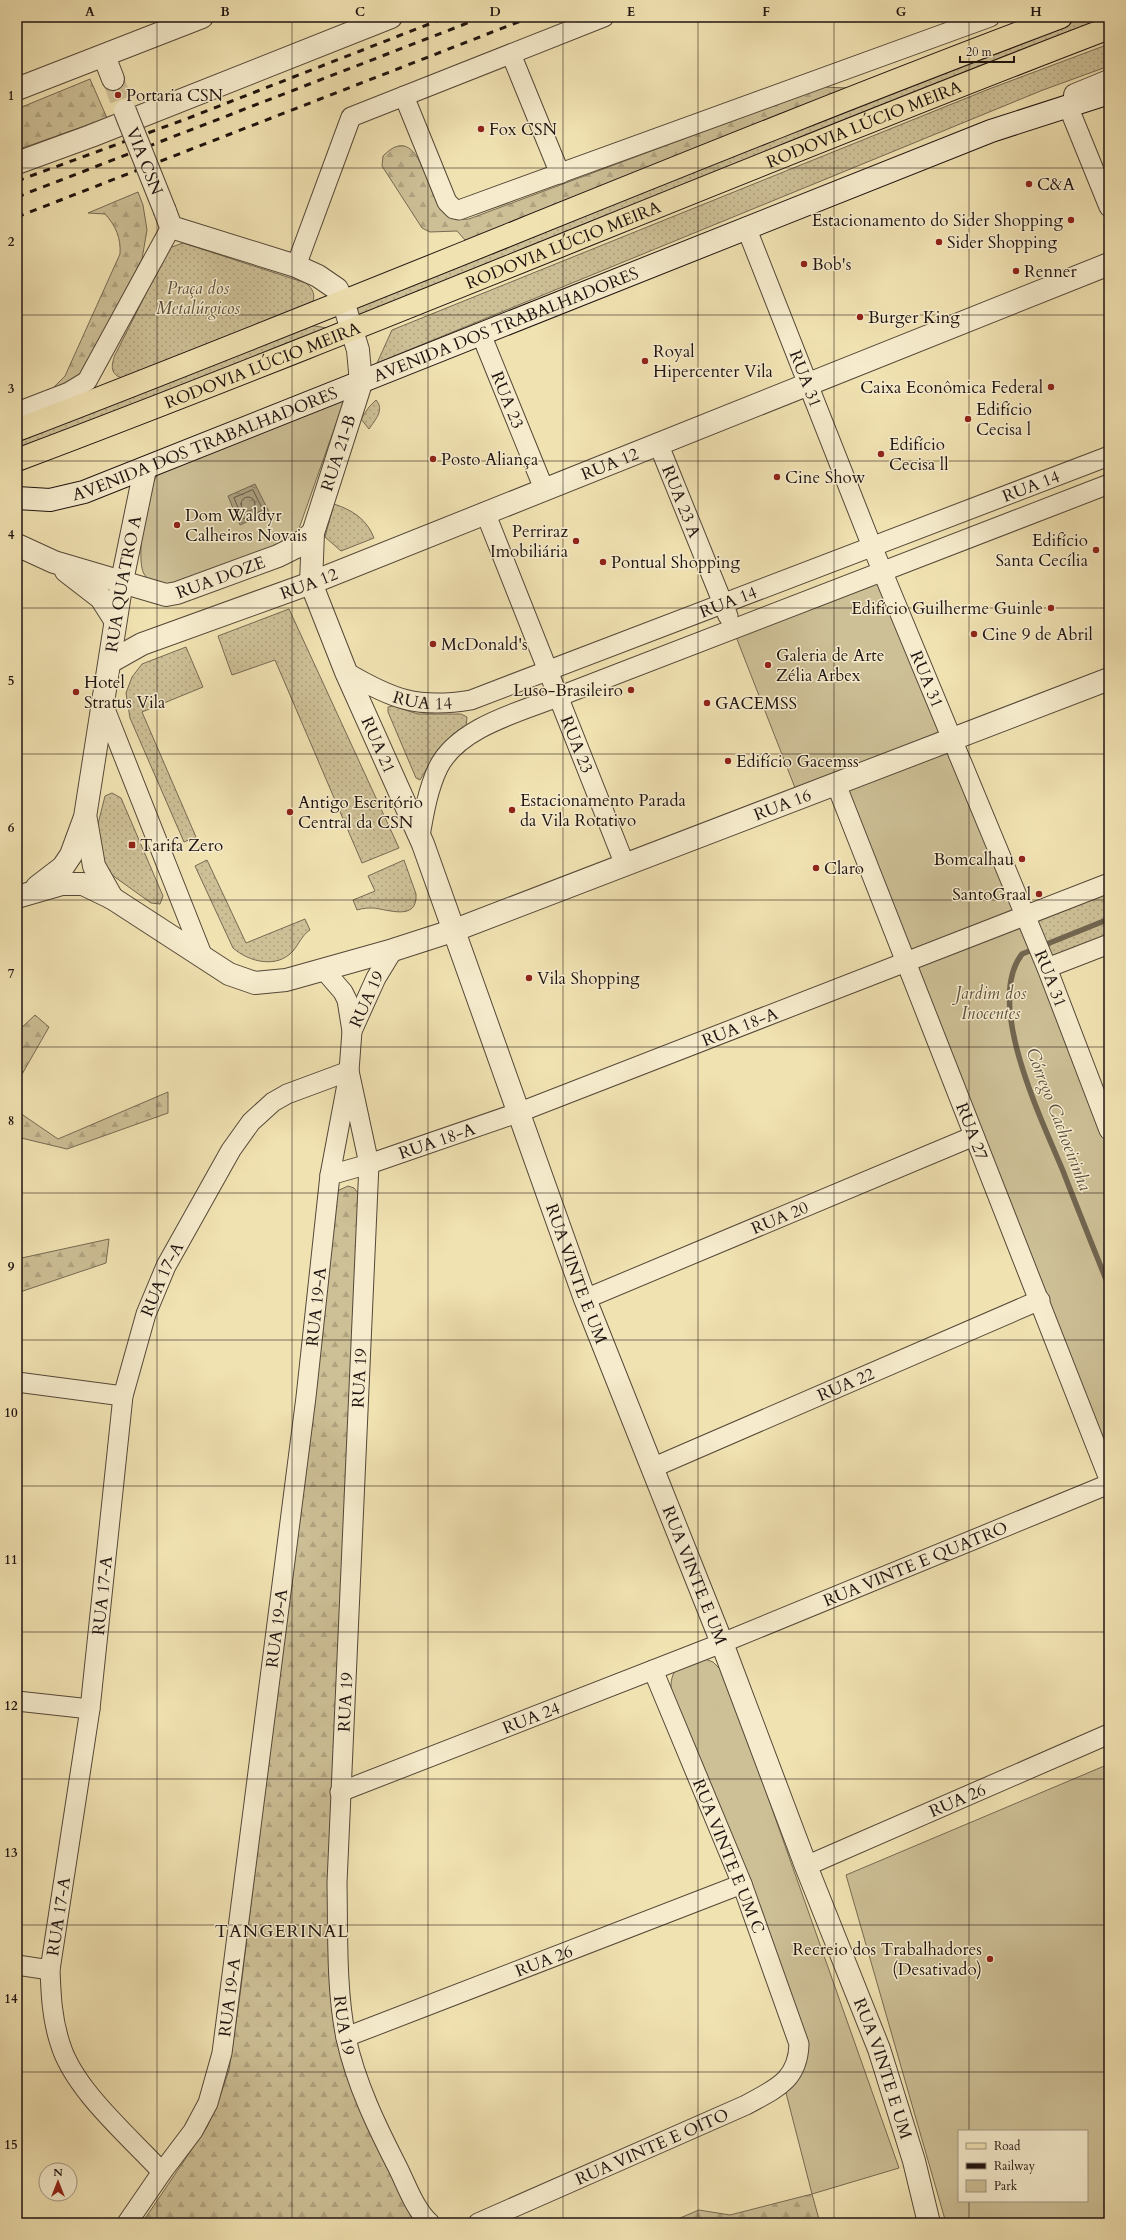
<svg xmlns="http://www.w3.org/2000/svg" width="1126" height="2240" font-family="Cardo,serif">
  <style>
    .grass { fill: url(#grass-dots); stroke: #766a53 }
    .forest { fill: url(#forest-firs); stroke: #766a53 }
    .park { fill: #cdbf96; stroke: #766a53; fill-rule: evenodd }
    .water { fill: url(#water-ripples); stroke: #726650 }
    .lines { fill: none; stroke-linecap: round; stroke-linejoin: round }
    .shore { stroke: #645846; stroke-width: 1 }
    .stream { stroke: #726650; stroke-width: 5.5 }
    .tertiary-tunnel { stroke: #d2c39a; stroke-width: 22; stroke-dasharray: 22 11; stroke-linecap: butt }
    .minor-casing { stroke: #544838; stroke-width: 21 }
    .tertiary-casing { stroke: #544838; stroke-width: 24 }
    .secondary-casing { stroke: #1f1410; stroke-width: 24 }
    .primary-casing { stroke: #1f1410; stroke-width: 24 }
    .minor { stroke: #f6eccd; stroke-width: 19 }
    .tertiary { stroke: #f6eccd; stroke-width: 22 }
    .secondary { stroke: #f6eccd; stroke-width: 22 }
    .primary { stroke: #f1e2b2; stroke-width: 22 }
    .rail { stroke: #1f1410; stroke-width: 3; stroke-dasharray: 7 7; stroke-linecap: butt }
    .tertiary-bridge-casing { stroke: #544838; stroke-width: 24; stroke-linecap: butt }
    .tertiary-bridge { stroke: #f6eccd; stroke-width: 22 }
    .grid { fill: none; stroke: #1f1410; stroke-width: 1; stroke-opacity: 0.55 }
    .poi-dot { fill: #8f2418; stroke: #f6eccd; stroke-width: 1.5 }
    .labels { text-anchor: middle; stroke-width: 3; stroke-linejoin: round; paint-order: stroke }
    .poi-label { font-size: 17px; fill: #1f1410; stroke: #f6eccd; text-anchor: start }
    .street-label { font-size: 17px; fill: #1f1410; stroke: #f6eccd }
    .park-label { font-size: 17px; font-style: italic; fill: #5c503f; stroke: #f6eccd }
    .water-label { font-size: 18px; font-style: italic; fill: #5e5140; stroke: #f6eccd }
    .neighbourhood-label { font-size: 18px; letter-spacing: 1px; fill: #1f1410; stroke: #f6eccd }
    .neatline { fill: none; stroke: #1f1410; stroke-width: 1.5 }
    .grid-label { font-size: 13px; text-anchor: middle; font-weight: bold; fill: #1f1410 }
  </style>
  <defs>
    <pattern id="grass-dots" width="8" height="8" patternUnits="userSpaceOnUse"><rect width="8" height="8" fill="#cdbf96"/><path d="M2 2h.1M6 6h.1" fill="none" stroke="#b0a380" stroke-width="1.8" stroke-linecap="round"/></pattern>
    <pattern id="forest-firs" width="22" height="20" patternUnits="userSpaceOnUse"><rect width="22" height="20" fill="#cdbf96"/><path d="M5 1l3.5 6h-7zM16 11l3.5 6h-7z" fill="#b0a380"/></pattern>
    <pattern id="water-ripples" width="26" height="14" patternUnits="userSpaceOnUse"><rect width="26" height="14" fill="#aa9c7b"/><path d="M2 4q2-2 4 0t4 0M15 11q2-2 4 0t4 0" fill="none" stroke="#8a7e63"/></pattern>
  </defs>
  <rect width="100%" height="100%" fill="#f1e2b2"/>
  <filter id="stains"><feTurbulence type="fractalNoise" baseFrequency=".005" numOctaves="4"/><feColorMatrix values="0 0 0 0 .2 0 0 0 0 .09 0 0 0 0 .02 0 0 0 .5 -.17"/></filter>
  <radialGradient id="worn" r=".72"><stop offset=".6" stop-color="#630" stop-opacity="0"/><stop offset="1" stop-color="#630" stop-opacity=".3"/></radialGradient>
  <!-- grass -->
  <path class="grass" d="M1086,17H1109V20L359,318L353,308L534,237L916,81Z
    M1109,44V66L1043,90L377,363L392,330L989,89Z
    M183,243L306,283C313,289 316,295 312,304L126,379C111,376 110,368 115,355L169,248Z
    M309,325L333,329L17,454V440Z
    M376,400C385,410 375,420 369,429L361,419L369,407Z
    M334,504C352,510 367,519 374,538L341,551L325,537Z
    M289,609L399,848L362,863L275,660L232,675L218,636Z
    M186,647L203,687L142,712L196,837L184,842L130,718L126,693L132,677L142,664Z
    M393,706L418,714H461L467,717L466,726L453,734L439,748L420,780L416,778L388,712V707Z
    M112,793L121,798L163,896L160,904L151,903L112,875L103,865L97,828L105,796Z
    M207,860L246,943L305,919L310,930C302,935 299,944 293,951C277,969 249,962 233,948L195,866Z
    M404,860L416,894C418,922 387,909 373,908C368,908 363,908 357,910L353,900L375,891L368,876Z
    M1109,883V944L1047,968L1025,915Z"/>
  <!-- forest -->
  <path class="forest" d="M90,79L107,118L17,150V109Z
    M823,87L847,88L465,240L457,231L430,232L422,228L382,166L383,156C421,117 427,200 445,214C452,219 461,220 469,219Z
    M138,192L143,205L147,230L142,259L81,376L52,389L65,376L120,254C121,238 116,226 105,214L88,213Z
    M35,1015L49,1027L17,1083V1032Z
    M168,1092V1113L67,1149L17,1137V1111L58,1139Z
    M348,1186L354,1188L359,1194L335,2002L410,2212L416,2223H142L207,2127L217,2105L229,2070L240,1995L337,1191Z
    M109,1239L106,1263L17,1293V1259Z
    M812,2194L820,2223H668L699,2210L730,2215Z"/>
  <!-- park -->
  <path class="park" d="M345,398L296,537L174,588C165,585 149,583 144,574C135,559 147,484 159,473Z
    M883,572L1109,1130V1479L836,784L799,798L733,629Z
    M705,1659L713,1662L724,1673L899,2168L812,2194L785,2089C796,2078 804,2071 807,2054L671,1690C670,1664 684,1665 705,1659Z
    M1109,1764V2223H946L846,1875ZM959,2131H1087V2201H959Z"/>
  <!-- water -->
  <path class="water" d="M255,484L269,512L240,525L228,496Z"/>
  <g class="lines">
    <!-- shore -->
    <path class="shore" d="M253,490L263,510L243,519L234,498Z
      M241 504a7 7 0 1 1 14 0a7 7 0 1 1-14 0Z"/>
    <!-- stream -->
    <path class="stream" d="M1109,919L1022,954C984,1003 1042,1120 1063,1171C1078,1210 1094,1249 1109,1287"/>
    <!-- tertiary-tunnel -->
    <path class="tertiary-tunnel" d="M113,79L125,111"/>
    <!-- minor casing -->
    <g class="minor-casing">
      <g id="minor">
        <path d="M511,54L560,174"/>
        <path d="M404,96L447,202L454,209L459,210L990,17"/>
        <path d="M1068,106L1109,207"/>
        <path id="s1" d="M746,227L869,539L1047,968L1109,1130"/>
        <path d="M296,266L351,117L604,17"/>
        <path id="s2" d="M481,334L544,489"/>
        <path d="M17,412L69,392L87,381L171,227"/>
        <path id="s3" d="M658,443L728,616"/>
        <path id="s4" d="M485,512L625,865"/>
        <path id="s5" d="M346,672C392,699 417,709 471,700L1109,456"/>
        <path d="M103,704L203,957"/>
        <path id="s6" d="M836,784L1109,1479"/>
        <path d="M420,836C424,813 428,789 438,768C458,727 520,712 560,696L1109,484"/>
        <path d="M1047,968L1109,944"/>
        <path id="s7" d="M324,970L343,992L347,1000L352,1031L349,1071L369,1164L337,1883C338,1932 336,1990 346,2038C356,2084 377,2127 398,2168C407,2186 415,2210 430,2223"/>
        <path id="s8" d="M352,1031L376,978L393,950"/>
        <path id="s9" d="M330,1175L369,1164L520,1112L1109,883"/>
        <path id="s10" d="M585,1299L974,1136"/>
        <path d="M17,1382L123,1396"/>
        <path id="s11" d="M652,1468L1040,1300"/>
        <path d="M17,1701L90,1709"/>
        <path id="s12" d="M340,1792L722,1643L1109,1484"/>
        <path id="s13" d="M806,1866L1109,1734"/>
        <path d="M17,1965L50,1970"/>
        <path id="s14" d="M346,2037L742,1884"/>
        <path id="s15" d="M162,2172C129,2136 73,2089 60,2043C52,2019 51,1995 50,1970L90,1709L123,1396L146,1314L166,1266L231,1150L251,1122L273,1102L287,1094L349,1071"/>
        <path id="s16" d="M127,2223L162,2172L193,2131L208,2103L222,2053L306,1397L330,1175L348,1079"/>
        <path id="s17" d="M478,2223L746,2105C775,2089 798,2081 799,2044L742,1884L653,1670"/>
      </g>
    </g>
    <!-- tertiary casing -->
    <g class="tertiary-casing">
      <g id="tertiary">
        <path d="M104,56L113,79"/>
        <path d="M17,89L202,17"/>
        <path d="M1075,95L1109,81"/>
        <path d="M17,163L91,136L391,17"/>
        <path id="s18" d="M165,211L171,227L296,266L318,276L337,289L343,301L358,350L361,383L313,533L311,583L346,672L423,844L585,1299L722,1643L806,1866L879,2049L914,2161L929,2223"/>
        <path id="s19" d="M17,545L54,562L166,595L177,593L278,556L294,548L313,533"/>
        <path d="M66,571L101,598L115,620"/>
        <path id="s20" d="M110,662L142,644L311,583L1109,264"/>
        <path d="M86,820L94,866L112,898"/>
        <path id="s21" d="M37,887L63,867L71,855L85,817L122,581L145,469"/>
        <path id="s22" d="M17,897L62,884H83L112,898L229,974L255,983L286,980L393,950L455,930L1109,679"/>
      </g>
    </g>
    <!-- secondary casing -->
    <g class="secondary-casing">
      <g id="secondary">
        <path id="s23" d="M17,498L50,500L84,492L991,131L1109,93"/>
      </g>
    </g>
    <!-- primary casing -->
    <g class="primary-casing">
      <g id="primary">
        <path d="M17,430C367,296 711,149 1061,17"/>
        <path id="s24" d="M17,460C383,322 743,168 1109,28"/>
      </g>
    </g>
    <!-- minor -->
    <use href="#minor" class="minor"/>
    <!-- tertiary -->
    <use href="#tertiary" class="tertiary"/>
    <!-- secondary -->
    <use href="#secondary" class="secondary"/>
    <!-- primary -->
    <use href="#primary" class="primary"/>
    <!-- rail -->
    <path class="rail" d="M17,181L186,119L447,17
      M17,197L483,17
      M17,217L531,17"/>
    <!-- tertiary-bridge casing -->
    <g class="tertiary-bridge-casing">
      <g id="tertiary-bridge">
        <path id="s25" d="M125,111L165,211"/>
      </g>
    </g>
    <!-- tertiary-bridge -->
    <use href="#tertiary-bridge" class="tertiary-bridge"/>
  </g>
  <!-- grid -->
  <path class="grid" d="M157,17V2223M292,17V2223M428,17V2223M563,17V2223M698,17V2223M834,17V2223M969,17V2131M17,168H1109M17,315H1109M17,461H1109M17,608H1109M17,754H1109M17,900H1109M17,1047H1109M17,1193H1109M17,1340H1109M17,1486H1109M17,1632H1109M17,1779H1109M17,1925H1109M17,2072H1109M969,2201V2223"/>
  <!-- markers -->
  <g class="poi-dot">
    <circle cx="118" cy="95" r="4"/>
    <circle cx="481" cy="129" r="4"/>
    <circle cx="1029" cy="184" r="4"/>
    <circle cx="1071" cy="220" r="4"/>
    <circle cx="939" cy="242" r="4"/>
    <circle cx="804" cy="264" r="4"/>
    <circle cx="1016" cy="271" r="4"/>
    <circle cx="860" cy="317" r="4"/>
    <circle cx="645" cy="361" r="4"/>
    <circle cx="1051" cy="387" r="4"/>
    <circle cx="968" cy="419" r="4"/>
    <circle cx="881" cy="454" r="4"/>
    <circle cx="433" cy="459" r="4"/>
    <circle cx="777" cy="477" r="4"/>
    <circle cx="177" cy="525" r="4"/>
    <circle cx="576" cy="541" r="4"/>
    <circle cx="1096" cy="550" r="4"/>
    <circle cx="603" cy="562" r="4"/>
    <circle cx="1051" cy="608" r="4"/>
    <circle cx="974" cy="634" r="4"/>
    <circle cx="433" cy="644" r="4"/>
    <circle cx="768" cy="665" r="4"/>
    <circle cx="631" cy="690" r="4"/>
    <circle cx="76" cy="692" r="4"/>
    <circle cx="707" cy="703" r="4"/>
    <circle cx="728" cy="761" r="4"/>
    <circle cx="512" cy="810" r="4"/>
    <circle cx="290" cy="812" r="4"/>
    <rect x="128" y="841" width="8" height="8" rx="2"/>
    <circle cx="1022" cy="859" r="4"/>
    <circle cx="816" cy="868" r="4"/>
    <circle cx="1039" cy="894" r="4"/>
    <circle cx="529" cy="978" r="4"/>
    <circle cx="990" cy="1959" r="4"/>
  </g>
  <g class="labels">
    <!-- poi labels -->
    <g class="poi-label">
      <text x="126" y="101">Portaria CSN</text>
      <text x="489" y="135">Fox CSN</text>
      <text x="1037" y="190">C&amp;A</text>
      <text x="1063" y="226" text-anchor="end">Estacionamento do Sider Shopping</text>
      <text x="947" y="248">Sider Shopping</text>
      <text x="812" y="270">Bob's</text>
      <text x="1024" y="277">Renner</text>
      <text x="868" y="323">Burger King</text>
      <text x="653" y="357">Royal<tspan x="653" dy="20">Hipercenter Vila</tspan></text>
      <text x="1043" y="393" text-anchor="end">Caixa Econômica Federal</text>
      <text x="976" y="415">Edifício<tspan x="976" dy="20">Cecisa l</tspan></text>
      <text x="889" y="450">Edifício<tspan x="889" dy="20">Cecisa ll</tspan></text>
      <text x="441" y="465">Posto Aliança</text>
      <text x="785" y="483">Cine Show</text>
      <text x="185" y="521">Dom Waldyr<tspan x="185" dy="20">Calheiros Novais</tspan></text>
      <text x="568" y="537" text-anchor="end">Perriraz<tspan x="568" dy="20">Imobiliária</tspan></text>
      <text x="1088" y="546" text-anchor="end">Edifício<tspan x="1088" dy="20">Santa Cecília</tspan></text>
      <text x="611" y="568">Pontual Shopping</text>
      <text x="1043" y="614" text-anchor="end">Edifício Guilherme Guinle</text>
      <text x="982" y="640">Cine 9 de Abril</text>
      <text x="441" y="650">McDonald's</text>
      <text x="776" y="661">Galeria de Arte<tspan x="776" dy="20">Zélia Arbex</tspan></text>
      <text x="84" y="688">Hotel<tspan x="84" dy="20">Stratus Vila</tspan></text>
      <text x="623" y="696" text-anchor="end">Luso-Brasileiro</text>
      <text x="715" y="709">GACEMSS</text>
      <text x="736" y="767">Edifício Gacemss</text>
      <text x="520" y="806">Estacionamento Parada<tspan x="520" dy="20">da Vila Rotativo</tspan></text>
      <text x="298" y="808">Antigo Escritório<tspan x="298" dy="20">Central da CSN</tspan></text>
      <text x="140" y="851">Tarifa Zero</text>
      <text x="1014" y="865" text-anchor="end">Bomcalhau</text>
      <text x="824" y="874">Claro</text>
      <text x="1031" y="900" text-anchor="end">SantoGraal</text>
      <text x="537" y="984">Vila Shopping</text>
      <text x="982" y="1955" text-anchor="end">Recreio dos Trabalhadores<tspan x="982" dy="20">(Desativado)</tspan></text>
    </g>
    <!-- street labels -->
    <g class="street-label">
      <text dy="6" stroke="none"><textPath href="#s24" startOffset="911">RODOVIA LÚCIO MEIRA</textPath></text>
      <text dy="6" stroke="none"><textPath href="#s25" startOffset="54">VIA CSN</textPath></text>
      <text dy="6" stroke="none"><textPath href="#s24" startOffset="587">RODOVIA LÚCIO MEIRA</textPath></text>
      <text dy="6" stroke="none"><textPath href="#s23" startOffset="522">AVENIDA DOS TRABALHADORES</textPath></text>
      <text dy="6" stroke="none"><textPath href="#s24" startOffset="263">RODOVIA LÚCIO MEIRA</textPath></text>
      <text dy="6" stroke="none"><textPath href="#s1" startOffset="163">RUA 31</textPath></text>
      <text dy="6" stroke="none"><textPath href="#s2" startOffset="71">RUA 23</textPath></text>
      <text dy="6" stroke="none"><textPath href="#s23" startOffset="198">AVENIDA DOS TRABALHADORES</textPath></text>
      <text transform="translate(338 453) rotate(-72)" y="6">RUA 21-B</text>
      <text dy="6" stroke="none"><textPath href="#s20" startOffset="538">RUA 12</textPath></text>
      <text dy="6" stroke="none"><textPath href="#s5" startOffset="731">RUA 14</textPath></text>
      <text dy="6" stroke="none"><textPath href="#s3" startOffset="63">RUA 23 A</textPath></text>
      <text dy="6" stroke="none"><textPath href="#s19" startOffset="215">RUA DOZE</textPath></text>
      <text dy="6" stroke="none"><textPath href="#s21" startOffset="324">RUA QUATRO A</textPath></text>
      <text dy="6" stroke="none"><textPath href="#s20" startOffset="214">RUA 12</textPath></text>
      <text dy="6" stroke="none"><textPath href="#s5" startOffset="407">RUA 14</textPath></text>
      <text dy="6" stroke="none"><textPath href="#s1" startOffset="487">RUA 31</textPath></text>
      <text dy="6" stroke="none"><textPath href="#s5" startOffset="83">RUA 14</textPath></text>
      <text dy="6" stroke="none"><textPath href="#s4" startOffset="250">RUA 23</textPath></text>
      <text dy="6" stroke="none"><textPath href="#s18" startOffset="676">RUA 21</textPath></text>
      <text dy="6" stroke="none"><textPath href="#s22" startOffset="825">RUA 16</textPath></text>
      <text dy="6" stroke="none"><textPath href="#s1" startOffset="811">RUA 31</textPath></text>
      <text dy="6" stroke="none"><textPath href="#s8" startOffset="35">RUA 19</textPath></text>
      <text dy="6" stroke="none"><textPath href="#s9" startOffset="436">RUA 18-A</textPath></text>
      <text dy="6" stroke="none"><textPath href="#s6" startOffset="373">RUA 27</textPath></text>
      <text dy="6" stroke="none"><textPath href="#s9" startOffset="112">RUA 18-A</textPath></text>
      <text dy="6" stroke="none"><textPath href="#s10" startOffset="211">RUA 20</textPath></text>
      <text dy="6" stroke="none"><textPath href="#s18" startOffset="1241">RUA VINTE E UM</textPath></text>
      <text dy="6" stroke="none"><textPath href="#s15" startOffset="942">RUA 17-A</textPath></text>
      <text dy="6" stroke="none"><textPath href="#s16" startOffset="949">RUA 19-A</textPath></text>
      <text transform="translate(359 1378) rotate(-87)" y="6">RUA 19</text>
      <text dy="6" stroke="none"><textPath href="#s11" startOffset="211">RUA 22</textPath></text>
      <text dy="6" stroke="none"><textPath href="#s12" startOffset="619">RUA VINTE E QUATRO</textPath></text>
      <text dy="6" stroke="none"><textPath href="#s18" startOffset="1565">RUA VINTE E UM</textPath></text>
      <text dy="6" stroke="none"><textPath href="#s15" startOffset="618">RUA 17-A</textPath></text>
      <text dy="6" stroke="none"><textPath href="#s16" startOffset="625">RUA 19-A</textPath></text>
      <text transform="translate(345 1702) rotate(-87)" y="6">RUA 19</text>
      <text dy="6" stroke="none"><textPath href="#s12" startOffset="205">RUA 24</textPath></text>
      <text dy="6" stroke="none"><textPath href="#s13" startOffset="165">RUA 26</textPath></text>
      <text transform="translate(729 1856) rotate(68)" y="6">RUA VINTE E UM C</text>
      <text dy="6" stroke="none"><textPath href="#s15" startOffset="294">RUA 17-A</textPath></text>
      <text dy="6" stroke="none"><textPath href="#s14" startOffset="212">RUA 26</textPath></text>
      <text dy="6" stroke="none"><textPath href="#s16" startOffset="253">RUA 19-A</textPath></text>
      <text dy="6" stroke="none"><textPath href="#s7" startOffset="1067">RUA 19</textPath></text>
      <text dy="6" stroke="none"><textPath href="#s18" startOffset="2093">RUA VINTE E UM</textPath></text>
      <text dy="6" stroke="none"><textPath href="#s17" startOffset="190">RUA VINTE E OITO</textPath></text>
    </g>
    <!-- park labels -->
    <g class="park-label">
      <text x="198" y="294">Praça dos<tspan x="198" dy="20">Metalúrgicos</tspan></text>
      <text x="991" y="999">Jardim dos<tspan x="991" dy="20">Inocentes</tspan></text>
    </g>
    <!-- water labels -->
    <g class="water-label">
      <text transform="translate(1059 1119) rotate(69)" y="6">Córrego Cachoeirinha</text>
    </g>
    <!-- neighbourhood labels -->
    <g class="neighbourhood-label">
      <text x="282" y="1937">TANGERINAL</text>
    </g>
  </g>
  <!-- margin -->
  <rect width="1126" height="2240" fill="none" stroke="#f1e2b2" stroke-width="44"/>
  <!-- legend -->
  <rect x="958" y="2130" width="130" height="72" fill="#f6eccd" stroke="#a09681"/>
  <rect x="966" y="2143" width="20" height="6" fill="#f1e2b2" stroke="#a09681"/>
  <text x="994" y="2150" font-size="12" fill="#1f1410">Road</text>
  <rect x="966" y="2163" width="20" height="6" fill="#1f1410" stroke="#a09681"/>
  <text x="994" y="2170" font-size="12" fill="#1f1410">Railway</text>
  <rect x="966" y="2180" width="20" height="12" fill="#cdbf96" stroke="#a09681"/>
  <text x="994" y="2190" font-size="12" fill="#1f1410">Park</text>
  <!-- north arrow -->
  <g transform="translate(58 2182)"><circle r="19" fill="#f6eccd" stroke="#a09681"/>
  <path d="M0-3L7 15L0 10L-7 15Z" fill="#8f2418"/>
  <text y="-6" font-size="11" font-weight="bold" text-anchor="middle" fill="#1f1410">N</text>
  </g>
  <!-- scale -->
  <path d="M960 56v6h54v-6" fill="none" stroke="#1f1410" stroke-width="2"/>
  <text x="966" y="56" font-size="12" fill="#1f1410" stroke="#f6eccd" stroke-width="3" paint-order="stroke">20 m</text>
  <rect x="22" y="22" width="1082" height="2196" class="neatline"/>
  <g class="grid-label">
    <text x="90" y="16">A</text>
    <text x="225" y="16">B</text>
    <text x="360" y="16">C</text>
    <text x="495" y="16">D</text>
    <text x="631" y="16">E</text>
    <text x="766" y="16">F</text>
    <text x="901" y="16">G</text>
    <text x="1036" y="16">H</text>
    <text x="11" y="100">1</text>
    <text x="11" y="246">2</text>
    <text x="11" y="393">3</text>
    <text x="11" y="539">4</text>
    <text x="11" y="685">5</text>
    <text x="11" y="832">6</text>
    <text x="11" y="978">7</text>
    <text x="11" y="1125">8</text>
    <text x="11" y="1271">9</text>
    <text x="11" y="1417">10</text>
    <text x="11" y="1564">11</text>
    <text x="11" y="1710">12</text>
    <text x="11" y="1857">13</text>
    <text x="11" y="2003">14</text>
    <text x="11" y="2149">15</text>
  </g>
  <rect width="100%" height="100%" filter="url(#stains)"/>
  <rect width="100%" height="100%" fill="url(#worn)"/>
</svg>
